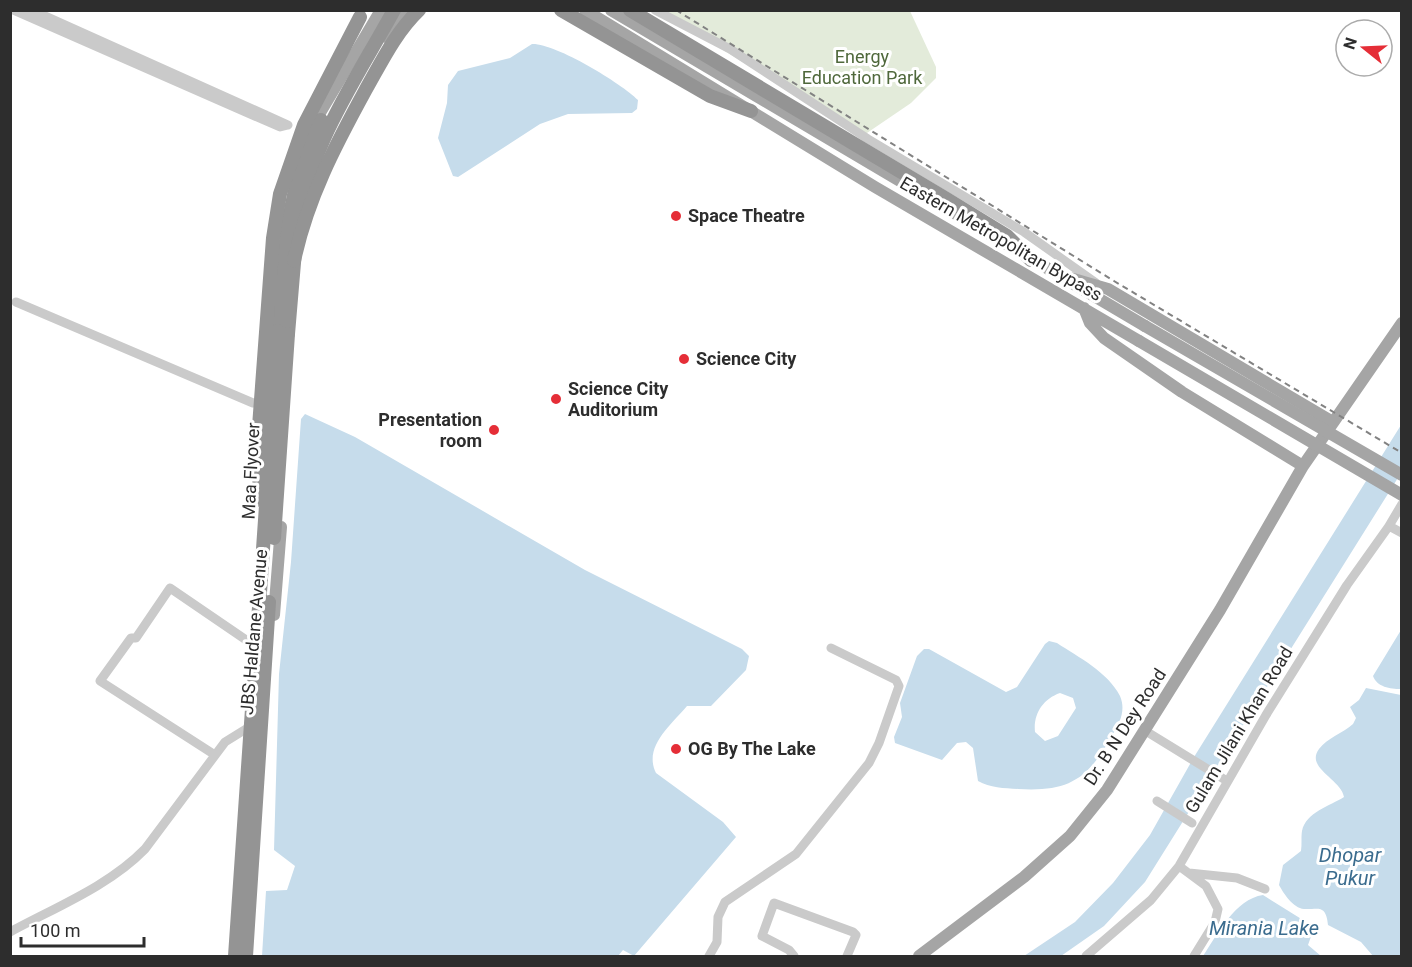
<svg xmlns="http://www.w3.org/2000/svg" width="1412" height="967" font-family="Roboto,sans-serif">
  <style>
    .green { fill: #e3ebda }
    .water { fill: #c6dceb; fill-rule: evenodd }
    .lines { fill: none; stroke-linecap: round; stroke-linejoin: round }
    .minor { stroke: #cacaca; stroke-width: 9 }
    .major { stroke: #a5a5a5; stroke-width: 12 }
    .highway { stroke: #949494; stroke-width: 14 }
    .rail { stroke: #828282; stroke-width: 2; stroke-dasharray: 6 4.5; stroke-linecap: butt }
    .major-bridge { stroke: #a5a5a5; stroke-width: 12 }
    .highway-bridge { stroke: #949494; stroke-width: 14 }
    .poi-dot { fill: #e52e37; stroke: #fff; stroke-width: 2 }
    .labels { text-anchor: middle; stroke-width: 6; stroke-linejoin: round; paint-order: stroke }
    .park-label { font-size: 18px; fill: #4f683b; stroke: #fff }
    .poi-label { font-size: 18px; font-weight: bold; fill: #2d2d2d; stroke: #fff; text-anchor: start }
    .street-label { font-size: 18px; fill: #2d2d2d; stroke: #fff }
    .water-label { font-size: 20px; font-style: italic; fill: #3b6c8e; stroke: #fff }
  </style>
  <rect width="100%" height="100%" fill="#fff"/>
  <!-- green -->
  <path class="green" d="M658,11H910L936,67V78L911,103L864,135Z"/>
  <!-- water -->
  <path class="water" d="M532,44C555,43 621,83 638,100L637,109L632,113L568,114L540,124L458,177L453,176L438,138L447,103L448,85L458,71L510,58Z
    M305,414L355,437L585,570L742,649L749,656L746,670L711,706H687C671,725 643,747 656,773L723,822L736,837L634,956L623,950L618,956H262L266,891L287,890L295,866L274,850L279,674L291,562L301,419Z
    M1401,425V473L1145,882L1104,926L1061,956H1024L1075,922L1113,883L1150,835L1194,757Z
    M1401,630V689C1390,689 1377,687 1373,676Z
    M1049,641L1057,643C1078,657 1108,672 1120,696C1126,710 1120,722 1113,734C1088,779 1070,792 1018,789C1004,788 990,788 978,781L973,748L966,742L957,743L942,760L895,743L894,737L902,717L900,703L917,656L924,649H929L1006,692L1017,687L1045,644ZM1060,693L1073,698L1076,708L1058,736L1045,741L1035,732C1033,714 1043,699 1060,693Z
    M1366,688L1401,695V956H1373L1361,942L1328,925C1326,903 1317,910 1304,909C1293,908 1284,894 1279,885L1283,865L1301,851C1302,844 1301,837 1302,831C1306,812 1330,806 1344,797C1341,779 1305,768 1319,749C1327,738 1343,733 1353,724L1356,718L1350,707L1359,700Z
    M1263,895L1311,925L1314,928L1308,945L1321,956H1203C1217,935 1235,899 1263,895Z"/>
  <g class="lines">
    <!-- minor -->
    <path class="minor" d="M13,10L280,127L288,125
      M32,10L288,125
      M655,10L730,49L868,139L1024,232L1096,283
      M16,302L253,403
      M1389,526L1402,533
      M1144,730L1227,781
      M215,755L100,681L131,638H136L170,588L252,644
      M1157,801L1192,823
      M1179,866L1206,886L1218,909L1215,922L1194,956
      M1189,873L1237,878L1265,889
      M10,932C56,907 109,886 145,849L225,742L246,729L253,730
      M709,956L717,942L718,917L725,902L796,854L869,763L879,743L899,686L896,680L831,648
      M794,956L789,950L762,936L774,903L853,932L856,935L847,956
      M1086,956L1151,900L1179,866L1266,715L1347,585L1389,526L1402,504"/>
    <!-- major -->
    <path class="major" d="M585,10L875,187L1139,341
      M611,10L1145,326
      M386,37L403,10
      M311,128L381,10
      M1070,278L1108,289L1331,421
      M1084,308L1090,323L1104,338L1182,392L1303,466
      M274,615L281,527
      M919,956L1024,877L1070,836L1107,790L1220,610L1303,466L1402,323"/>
    <!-- highway -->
    <path class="highway" d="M561,10L710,96L751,111
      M630,10L945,198L1007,236L1031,260
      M297,232C307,148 354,83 394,10
      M278,331C283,258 287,185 321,120
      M288,334L295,251"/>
    <!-- rail -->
    <path class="rail" d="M676,10L1114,281L1402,453"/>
    <!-- major-bridge -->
    <path class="major-bridge" d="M1145,326L1402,475
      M1139,341L1402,495"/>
    <!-- highway-bridge -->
    <path class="highway-bridge" d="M294,261C307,199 335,146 365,91C381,63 395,33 419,10
      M260,500L258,440L273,238L280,194L304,125L360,17
      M274,538L288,334
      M235,956L278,331
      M246,956L269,602"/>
  </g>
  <!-- markers -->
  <g class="poi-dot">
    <circle cx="676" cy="216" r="6"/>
    <circle cx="684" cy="359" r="6"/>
    <circle cx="556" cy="399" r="6"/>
    <circle cx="494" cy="430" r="6"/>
    <circle cx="676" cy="749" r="6"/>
  </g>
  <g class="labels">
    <!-- park labels -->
    <g class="park-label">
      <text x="862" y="63">Energy<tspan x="862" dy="21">Education Park</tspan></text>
    </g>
    <!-- poi labels -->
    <g class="poi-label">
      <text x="688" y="222">Space Theatre</text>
      <text x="696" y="365">Science City</text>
      <text x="568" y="395">Science City<tspan x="568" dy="21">Auditorium</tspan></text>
      <text x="482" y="426" text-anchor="end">Presentation<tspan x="482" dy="21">room</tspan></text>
      <text x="688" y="755">OG By The Lake</text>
    </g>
    <!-- street labels -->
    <g class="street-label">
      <text transform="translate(1001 239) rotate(30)" y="6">Eastern Metropolitan Bypass</text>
      <text transform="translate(251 471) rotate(-87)" y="6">Maa Flyover</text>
      <text transform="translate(254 632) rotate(-85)" y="6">JBS Haldane Avenue</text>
      <text transform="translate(1125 727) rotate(-57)" y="6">Dr. B N Dey Road</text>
      <text transform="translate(1239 730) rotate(-59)" y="6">Gulam Jilani Khan Road</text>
    </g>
    <!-- water labels -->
    <g class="water-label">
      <text x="1350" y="862">Dhopar<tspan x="1350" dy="23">Pukur</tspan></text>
      <text x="1264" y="935">Mirania Lake</text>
    </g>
  </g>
  <!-- border -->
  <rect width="1412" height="967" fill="none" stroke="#2d2d2d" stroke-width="24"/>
  <!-- north arrow -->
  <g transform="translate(1364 48) rotate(288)"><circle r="28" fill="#ffffff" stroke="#ababab" stroke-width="1.5"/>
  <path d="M0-4.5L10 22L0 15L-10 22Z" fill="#e52e37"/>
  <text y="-9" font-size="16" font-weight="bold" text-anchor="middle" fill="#2d2d2d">N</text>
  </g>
  <!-- scale -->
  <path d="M21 937v9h123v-9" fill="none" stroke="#2d2d2d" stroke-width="3"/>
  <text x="30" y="937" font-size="18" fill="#2d2d2d" stroke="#ffffff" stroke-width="4.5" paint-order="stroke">100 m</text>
</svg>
